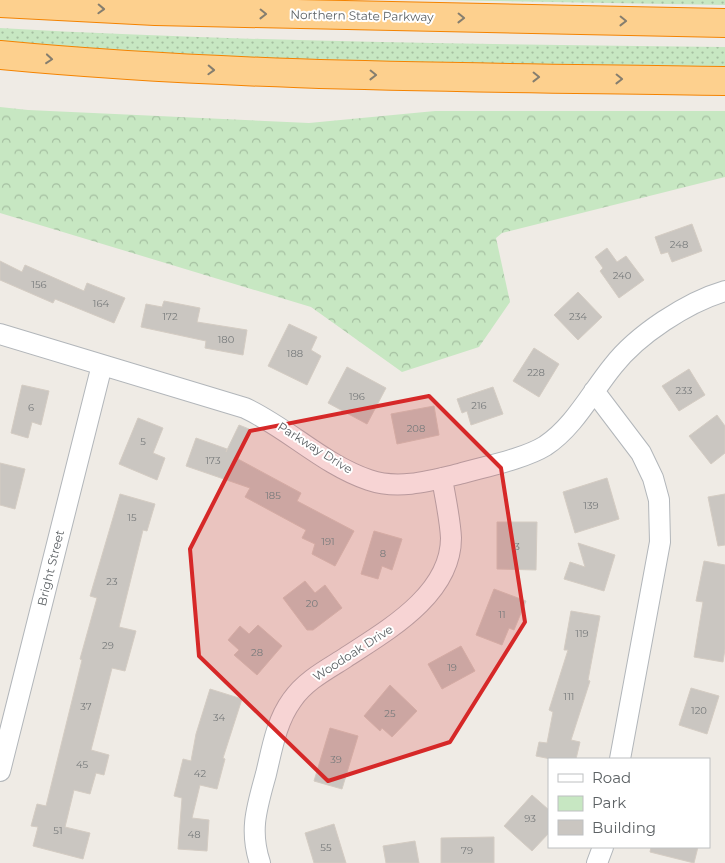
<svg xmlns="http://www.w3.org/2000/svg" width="725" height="863" font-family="Montserrat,sans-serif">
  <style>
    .green { fill: url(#green-dots) }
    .forest { fill: url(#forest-crowns) }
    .building { fill: #cac6c1; stroke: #d4ccc3 }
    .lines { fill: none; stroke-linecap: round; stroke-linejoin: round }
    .street-casing { stroke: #b2b6ba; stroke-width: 22 }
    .highway-casing { stroke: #f48300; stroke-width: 30 }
    .street { stroke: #fff; stroke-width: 20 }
    .highway { stroke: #fdd08e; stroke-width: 28 }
    .oneway { stroke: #857e6f }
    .marked { fill: #d62828; fill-opacity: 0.2; stroke: #d62828; stroke-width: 4; stroke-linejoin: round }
    .labels { text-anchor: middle; stroke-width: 4; stroke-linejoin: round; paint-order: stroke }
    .number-label { font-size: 10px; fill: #787b7c }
    .street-label { font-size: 12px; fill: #5d6265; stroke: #fff }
  </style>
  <defs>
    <pattern id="green-dots" width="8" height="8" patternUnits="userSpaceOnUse" patternTransform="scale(1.25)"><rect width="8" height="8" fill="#c7e7c2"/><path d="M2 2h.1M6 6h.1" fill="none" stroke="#a5bfa1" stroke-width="1.8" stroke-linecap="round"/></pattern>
    <pattern id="forest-crowns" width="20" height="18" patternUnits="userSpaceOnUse" patternTransform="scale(1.25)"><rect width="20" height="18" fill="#c7e7c2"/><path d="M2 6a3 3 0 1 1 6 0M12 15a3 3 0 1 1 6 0" fill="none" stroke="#a5bfa1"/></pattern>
  </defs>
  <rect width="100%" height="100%" fill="#efebe5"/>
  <!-- green -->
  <path class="green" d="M439,0H725V5Z
    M0,28C241,42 483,44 725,47V72L110,56L0,44Z"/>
  <!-- forest -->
  <path class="forest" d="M0,107L28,110L309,123L435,111H725V177L502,233L496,238L510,302L479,347L402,372L311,307L0,213Z"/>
  <!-- building -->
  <path class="building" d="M692,224L702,251L672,262L668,252L661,254L655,237Z
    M607,248L617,262L626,256L644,280L619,298L600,271L603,268L595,257Z
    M0,261L22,272L25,265L84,291L87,283L125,298L114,323L55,299L53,303L0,280Z
    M578,292L602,317L578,340L554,315Z
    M164,301L200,308L197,322L247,330L243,355L205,348L206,341L141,327L146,304L162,307Z
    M289,324L317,337L311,350L321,356L307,385L268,366Z
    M534,348L559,364L539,397L513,381Z
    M347,367L386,388L367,424L328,403Z
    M689,369L705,395L679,411L662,386Z
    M22,385L49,391L41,425L32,422L28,438L11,433Z
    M493,387L503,414L471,425L467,411L462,413L457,399Z
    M434,406L439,435L397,444L391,414Z
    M717,415L725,426V453L711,464L689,436Z
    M138,418L163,428L153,453L165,458L157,480L119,464Z
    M239,425L249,429L238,459L301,493L297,501L354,531L335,566L312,554L315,544L302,538L306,530L245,497L250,488L186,466L196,438L227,449L226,452Z
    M0,463L25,469L15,509L0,505Z
    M607,478L619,519L575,533L563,492Z
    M120,494L155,504L147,531L143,530L119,627L136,631L125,671L112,668L91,750L109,755L104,775L96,773L90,794L74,790L65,827L90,833L83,859L33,846L38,827L31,826L37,804L46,806L82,660L80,659L97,598L90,596Z
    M725,494V545L718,546L708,497Z
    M497,522H537L536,570L497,569Z
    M374,531L402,539L392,570L382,566L378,579L361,574Z
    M578,543L615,555L604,591L564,579L570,562L585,567Z
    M704,561L725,565V649L723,662L694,657L703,602L696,601Z
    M305,581L315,593L325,585L342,608L313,630H307L283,598Z
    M494,589L526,601L514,630L509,628L502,645L476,635Z
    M571,611L600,616L588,680L590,681L571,740L580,742L576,759H551L536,756L539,742L547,743L553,712L549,710L568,650H564Z
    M258,625L282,646L257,675L234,655L239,650L228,640L240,626L249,634Z
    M461,646L475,671L442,689L428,664Z
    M390,685L417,711L392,737L382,728L380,731L364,716Z
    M691,688L719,696L707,734L679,725Z
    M210,689L242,699L223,758L225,759L217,789L200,785L192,818L209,820L207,851L178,849L182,798L174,796L183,759L191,761L196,734Z
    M330,728L358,736L342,789L314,781Z
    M532,795L549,810V833L532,851L504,826Z
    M334,824L346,863H314L305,833Z
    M494,837V863H441V838Z
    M415,841L419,863H386L383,846Z
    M651,847H698L694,863L650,852Z"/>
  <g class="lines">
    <!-- street casing -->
    <g class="street-casing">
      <path id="street" d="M0,334L245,408C288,428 324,465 369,480C398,490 430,481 459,474C483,467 524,459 545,446C574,427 591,393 613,366C637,335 687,302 725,291
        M594,391L641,453L653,478L659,500L660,542L620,759
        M0,771L102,365
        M260,863C249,830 257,807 266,774C272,749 276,722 292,700C305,681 326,670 345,658C386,631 451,595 451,538C450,518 445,497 442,478
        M597,863L603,847"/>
    </g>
    <!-- highway casing -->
    <g class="highway-casing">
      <path id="highway" d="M0,3L155,11L725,23
        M0,55C241,78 483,77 725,81"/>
    </g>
    <!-- street -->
    <use href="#street" class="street"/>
    <!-- highway -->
    <use href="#highway" class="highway"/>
  </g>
  <!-- one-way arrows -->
  <defs><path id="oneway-chevron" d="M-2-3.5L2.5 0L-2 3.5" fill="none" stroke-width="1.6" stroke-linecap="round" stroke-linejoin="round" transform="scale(1.25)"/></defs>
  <g class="oneway">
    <use href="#oneway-chevron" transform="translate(101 9) rotate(2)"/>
    <use href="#oneway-chevron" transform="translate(263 14) rotate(1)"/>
    <use href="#oneway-chevron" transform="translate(461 18) rotate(1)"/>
    <use href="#oneway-chevron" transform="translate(623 21) rotate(1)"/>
    <use href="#oneway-chevron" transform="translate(49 59) rotate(5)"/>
    <use href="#oneway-chevron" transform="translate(211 70) rotate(2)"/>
    <use href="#oneway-chevron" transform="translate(373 75) rotate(1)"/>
    <use href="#oneway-chevron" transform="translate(536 77) rotate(1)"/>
    <use href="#oneway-chevron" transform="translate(619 79) rotate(1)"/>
  </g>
  <!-- marked area -->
  <path class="marked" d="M429,396L501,468L525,622L450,742L328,781L199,656L190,549L250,431Z"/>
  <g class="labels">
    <!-- number labels -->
    <g class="number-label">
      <text x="679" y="248">248</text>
      <text x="622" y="279">240</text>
      <text x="39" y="288">156</text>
      <text x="101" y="307">164</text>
      <text x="170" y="320">172</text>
      <text x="578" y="320">234</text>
      <text x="226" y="343">180</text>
      <text x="295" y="357">188</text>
      <text x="536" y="376">228</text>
      <text x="684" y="394">233</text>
      <text x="357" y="400">196</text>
      <text x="479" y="409">216</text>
      <text x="31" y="411">6</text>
      <text x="416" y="432">208</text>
      <text x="143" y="445">5</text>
      <text x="213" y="464">173</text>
      <text x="273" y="499">185</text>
      <text x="591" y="509">139</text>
      <text x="132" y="521">15</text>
      <text x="328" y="545">191</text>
      <text x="517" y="550">3</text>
      <text x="383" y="557">8</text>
      <text x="112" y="585">23</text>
      <text x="312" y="607">20</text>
      <text x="502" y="618">11</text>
      <text x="582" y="637">119</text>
      <text x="108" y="649">29</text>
      <text x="257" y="656">28</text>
      <text x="452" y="671">19</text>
      <text x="569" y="700">111</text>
      <text x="86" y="710">37</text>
      <text x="699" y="714">120</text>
      <text x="390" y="717">25</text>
      <text x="219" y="721">34</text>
      <text x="336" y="763">39</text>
      <text x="82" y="768">45</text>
      <text x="200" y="777">42</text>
      <text x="530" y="822">93</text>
      <text x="58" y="834">51</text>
      <text x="194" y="838">48</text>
      <text x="326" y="851">55</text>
      <text x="467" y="854">79</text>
    </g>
    <!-- street labels -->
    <g class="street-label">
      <text transform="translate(362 16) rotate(1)" y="4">Northern State Parkway</text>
      <text transform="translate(315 448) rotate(32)" y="4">Parkway Drive</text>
      <text transform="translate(51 568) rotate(-76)" y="4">Bright Street</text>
      <text transform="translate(353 653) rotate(-33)" y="4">Woodoak Drive</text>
    </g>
  </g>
  <!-- legend -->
  <rect x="548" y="758" width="162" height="90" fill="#ffffff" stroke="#bec0c1"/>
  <rect x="558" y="774" width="25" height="8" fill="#ffffff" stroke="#bec0c1"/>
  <text x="592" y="783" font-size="15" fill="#5d6265">Road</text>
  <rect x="558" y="796" width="25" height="15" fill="#c7e7c2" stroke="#bec0c1"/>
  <text x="592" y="808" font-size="15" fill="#5d6265">Park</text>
  <rect x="558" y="820" width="25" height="15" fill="#cac6c1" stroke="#bec0c1"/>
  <text x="592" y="833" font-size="15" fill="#5d6265">Building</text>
</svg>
